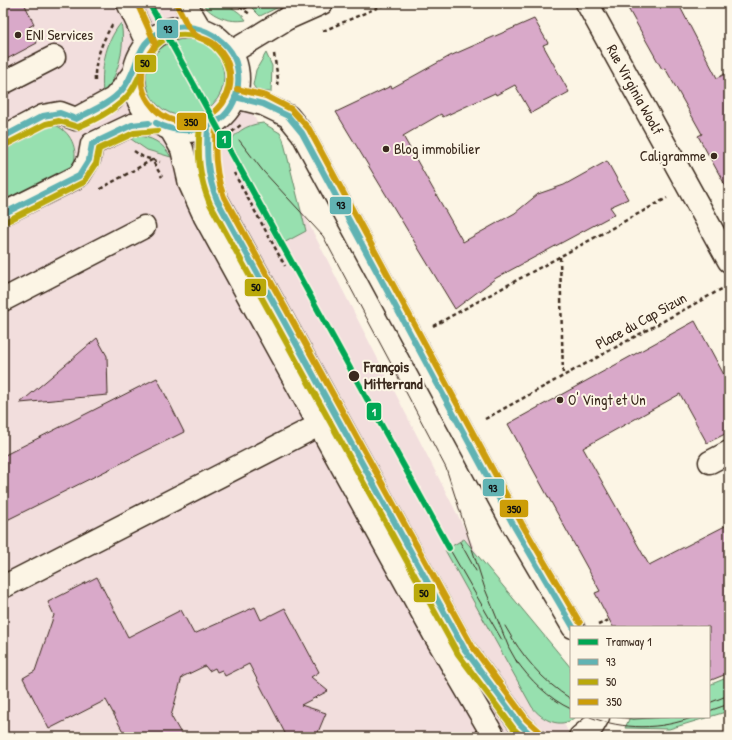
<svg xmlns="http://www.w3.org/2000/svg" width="732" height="740" font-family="'Patrick Hand',sans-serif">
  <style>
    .built { fill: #f2dedd }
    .green { fill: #97e0af; stroke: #698566 }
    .building { fill: #d9a9c9; stroke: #3b2a1e }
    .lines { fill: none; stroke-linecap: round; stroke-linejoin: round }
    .minor-casing { stroke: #3b2a1e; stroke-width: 25 }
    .path { stroke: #3b2a1e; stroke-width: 2.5; stroke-dasharray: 4 3; stroke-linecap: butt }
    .minor { stroke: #fcf5e5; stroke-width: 22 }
    .tram { stroke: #3b2a1e; stroke-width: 1 }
    .bus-1-casing { stroke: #fcf5e5; stroke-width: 9 }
    .bus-2-casing { stroke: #fcf5e5; stroke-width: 9 }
    .bus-3-casing { stroke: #fcf5e5; stroke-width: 9 }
    .bus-1 { stroke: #61b3b3; stroke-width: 6 }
    .bus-2 { stroke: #baa90a; stroke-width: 6 }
    .bus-3 { stroke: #cc9d08; stroke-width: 6 }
    .tram-1-casing { stroke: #fcf5e5; stroke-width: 9 }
    .tram-1 { stroke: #00a754; stroke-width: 6 }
    .poi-dot { fill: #3b2a1e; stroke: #fcf5e5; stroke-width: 1.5 }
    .labels { text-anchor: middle; stroke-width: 4; stroke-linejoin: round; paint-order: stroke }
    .poi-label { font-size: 15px; fill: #3b2a1e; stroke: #fcf5e5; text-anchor: start }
    .street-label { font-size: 15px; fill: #3b2a1e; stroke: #fcf5e5 }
    .stop-label { font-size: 15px; font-weight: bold; fill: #3b2a1e; stroke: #fcf5e5; text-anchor: start }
    .line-badge { stroke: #fcf5e5; stroke-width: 1.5 }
    .badge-label { font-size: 11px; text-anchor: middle; font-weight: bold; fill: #fff }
    .pale-badge-label { font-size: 11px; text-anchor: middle; font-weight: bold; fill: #111 }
  </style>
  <rect width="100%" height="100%" fill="#fcf5e5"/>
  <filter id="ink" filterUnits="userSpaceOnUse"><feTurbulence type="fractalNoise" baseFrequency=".025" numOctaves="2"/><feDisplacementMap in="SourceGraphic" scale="8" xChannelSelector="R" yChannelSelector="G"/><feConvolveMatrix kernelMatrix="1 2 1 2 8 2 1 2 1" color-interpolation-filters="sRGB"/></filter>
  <g filter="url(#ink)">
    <!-- built -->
    <path class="built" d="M3,3H196L571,737H3Z"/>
    <!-- green -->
    <path class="green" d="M202,3C220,3 235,5 246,20C230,23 212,17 202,3Z
      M262,3H287L260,16L251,7Z
      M121,23C126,46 118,77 103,95C101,69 104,44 121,23Z
      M146 77a39 39 0 1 1 78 0a39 39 0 1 1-78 0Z
      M266,53L272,66L271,92L257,91L253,85L256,70Z
      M263,123L280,133L283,139L306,231L278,246L225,148C235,133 244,125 263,123Z
      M53,124C71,131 79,149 73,167L3,204V145Z
      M135,136C151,136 163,143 171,157L147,150L128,137Z
      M464,539L571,668V717H575C561,730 542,720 532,707L445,550Z
      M729,677V711L669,729L625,728L630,717H709V685Z"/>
    <!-- building -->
    <path class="building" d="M3,3H24L34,24L29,27L37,43L3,61Z
      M625,3H678L717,78L729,72V192L698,136L702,134L665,68L662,69Z
      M534,19L548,43L543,45L569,92L531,113L515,85L496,95L495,93L443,117L441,114L403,136L463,242L515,213L538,194L564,185L607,161L628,199L610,207L615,214L496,278L455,309L336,112L391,86L392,88L450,56Z
      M695,321L729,384V432L707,443L680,394L583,448L649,565L729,524V673L709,681V627H613L595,593L600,591L508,424Z
      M97,338L107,356L108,395L20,403Z
      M157,378L184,432L3,522V456Z
      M97,577L128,637L181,610L194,634L255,607L261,620L285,608L319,672L311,677L328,691L301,705L326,713L316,737H287L249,664L225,676L222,670L217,672L215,668L209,671L205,666L182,677L171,716L183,737H126L106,700L49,729L23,678L35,671L54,615L48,602Z"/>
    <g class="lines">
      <!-- minor casing -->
      <g class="minor-casing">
        <g id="minor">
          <path d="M128,3L147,43"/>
          <path d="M185,3L199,27"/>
          <path id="s1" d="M587,3L729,261"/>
          <circle cx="186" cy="79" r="52"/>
          <path d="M232,52L286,19L322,3"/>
          <path d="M3,83L54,57"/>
          <path d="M235,97L263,104L288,116L302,133L515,528L573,627"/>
          <path d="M208,127C205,155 205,174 217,200L465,650L520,724L533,737"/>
          <path d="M171,130L182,149L190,184L205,217L434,634L494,737"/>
          <path d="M3,137L43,116L60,113L76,119L113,99L122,89L133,74"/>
          <path d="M3,214L79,176L89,160L92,144L132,125L156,123"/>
          <path d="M3,300L144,227"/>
          <path d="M710,462L729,452"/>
          <path d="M3,587L319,425"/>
          <path d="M580,737L593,726L598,717"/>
        </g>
      </g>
      <!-- path -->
      <path class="path" d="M234,3L250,14
        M244,9L254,3
        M323,31L388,3
        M274,54L278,79L277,85
        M95,81C94,61 102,42 112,25
        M232,132L242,124
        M134,151L143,157L160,162
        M234,173L285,266
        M100,189L152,160L162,177
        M560,257L563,376
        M433,326L667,198
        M485,419L729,285
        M598,625L609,620"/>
      <!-- minor -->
      <use href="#minor" class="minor"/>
      <!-- tram -->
      <path class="tram" d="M239,140L263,171L323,236L388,358L446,468L485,589L509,648L518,664
        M460,542L476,571
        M449,548L502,640
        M505,626C522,656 542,681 571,699
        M516,660C529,679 549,699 571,709
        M709,703L729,695
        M709,711L729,704
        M590,717C624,730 660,730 694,717
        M617,717L633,719L669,717"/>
      <!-- bus-1 casing -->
      <g class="bus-1-casing">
        <path id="bus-1" d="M235,97L263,104L288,116L302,133L515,528L573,627
          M208,127C206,153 207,176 217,200L465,650L520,724L533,737
          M3,137L43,116L60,113L76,119C91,111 110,104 122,90C134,77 135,58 145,44C168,16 212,24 231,52C239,64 240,82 236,96C225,130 185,138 156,123
          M3,214L79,176L89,160L92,144L132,125L149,123"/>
      </g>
      <!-- bus-2 casing -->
      <g class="bus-2-casing">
        <path id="bus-2" d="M200,126C197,154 199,178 210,204L458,654L514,729L522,737
          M7,144L46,124L59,121L78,127C95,120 117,109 129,94C144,76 146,42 173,36C208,28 241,62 225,97C221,107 212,114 203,121
          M7,221L84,182L96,164L99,149L134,133L157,131"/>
      </g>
      <!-- bus-3 casing -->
      <g class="bus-3-casing">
        <path id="bus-3" d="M137,3L155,43C154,49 149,53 146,58C143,63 142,73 142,79C141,87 145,96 149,102C178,145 244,113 228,64C225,55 218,45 209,41C204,39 198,38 193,33C186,26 183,15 178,7
          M237,89L266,96L291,109L309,129L522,524L580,623
          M216,128C214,152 215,174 224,197L472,646L526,719L539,731"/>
      </g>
      <!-- bus-1 -->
      <use href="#bus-1" class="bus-1"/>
      <!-- bus-2 -->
      <use href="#bus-2" class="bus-2"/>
      <!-- bus-3 -->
      <use href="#bus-3" class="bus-3"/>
      <!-- tram-1 casing -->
      <g class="tram-1-casing">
        <path id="tram-1" d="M149,3L449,548"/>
      </g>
      <!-- tram-1 -->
      <use href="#tram-1" class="tram-1"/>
    </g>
  </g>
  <!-- markers -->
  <g class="poi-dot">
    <circle cx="18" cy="35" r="4"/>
    <circle cx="386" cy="149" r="4"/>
    <circle cx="714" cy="156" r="4"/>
    <circle cx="354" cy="376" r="6"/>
    <circle cx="560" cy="400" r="4"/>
  </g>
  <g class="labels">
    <!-- poi labels -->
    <g class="poi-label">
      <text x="26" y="40">ENI Services</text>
      <text x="394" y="154">Blog immobilier</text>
      <text x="706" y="161" text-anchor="end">Caligramme</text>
      <text x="568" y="405">O' Vingt et Un</text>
    </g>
    <!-- street labels -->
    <g class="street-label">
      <text dy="5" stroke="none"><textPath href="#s1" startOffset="99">Rue Virginia Woolf</textPath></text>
      <text transform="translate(641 321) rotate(-29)" y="5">Place du Cap Sizun</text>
    </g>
    <!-- stop labels -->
    <g class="stop-label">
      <text x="364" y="372">François<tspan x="364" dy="17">Mitterrand</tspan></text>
    </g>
  </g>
  <g class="line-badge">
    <rect x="156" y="19" width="23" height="20" rx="4" fill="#61b3b3"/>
    <rect x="134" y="54" width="23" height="19" rx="4" fill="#baa90a"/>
    <rect x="176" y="112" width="31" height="19" rx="4" fill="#cc9d08"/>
    <rect x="216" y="130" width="16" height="19" rx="4" fill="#00a754"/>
    <rect x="329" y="196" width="23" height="19" rx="4" fill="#61b3b3"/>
    <rect x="244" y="278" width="23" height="19" rx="4" fill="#baa90a"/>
    <rect x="366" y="402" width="16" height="19" rx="4" fill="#00a754"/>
    <rect x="482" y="478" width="23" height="19" rx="4" fill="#61b3b3"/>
    <rect x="499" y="499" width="30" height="19" rx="4" fill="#cc9d08"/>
    <rect x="413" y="583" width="23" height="20" rx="4" fill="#baa90a"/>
  </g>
  <g class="badge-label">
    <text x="224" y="143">1</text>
    <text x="374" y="416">1</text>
  </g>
  <g class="pale-badge-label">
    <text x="168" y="33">93</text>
    <text x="145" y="67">50</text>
    <text x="191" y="126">350</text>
    <text x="341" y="209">93</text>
    <text x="256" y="291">50</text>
    <text x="493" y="492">93</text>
    <text x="514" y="513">350</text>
    <text x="424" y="597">50</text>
  </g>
  <!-- margin -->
  <rect width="732" height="740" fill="none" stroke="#fcf5e5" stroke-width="16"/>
  <rect x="8" y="8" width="716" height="724" fill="none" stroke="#3b2a1e" stroke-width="1.5" filter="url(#ink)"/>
  <!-- legend -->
  <rect x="570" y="626" width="140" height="92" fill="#fcf5e5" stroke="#afa495"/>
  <rect x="578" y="639" width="20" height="6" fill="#00a754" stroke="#afa495"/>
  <text x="606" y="646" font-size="12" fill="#3b2a1e">Tramway 1</text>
  <rect x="578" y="659" width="20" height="6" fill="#61b3b3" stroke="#afa495"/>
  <text x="606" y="666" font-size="12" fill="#3b2a1e">93</text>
  <rect x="578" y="679" width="20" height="6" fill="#baa90a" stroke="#afa495"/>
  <text x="606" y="686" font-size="12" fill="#3b2a1e">50</text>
  <rect x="578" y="699" width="20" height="6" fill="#cc9d08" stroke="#afa495"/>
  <text x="606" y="706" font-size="12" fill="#3b2a1e">350</text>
</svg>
